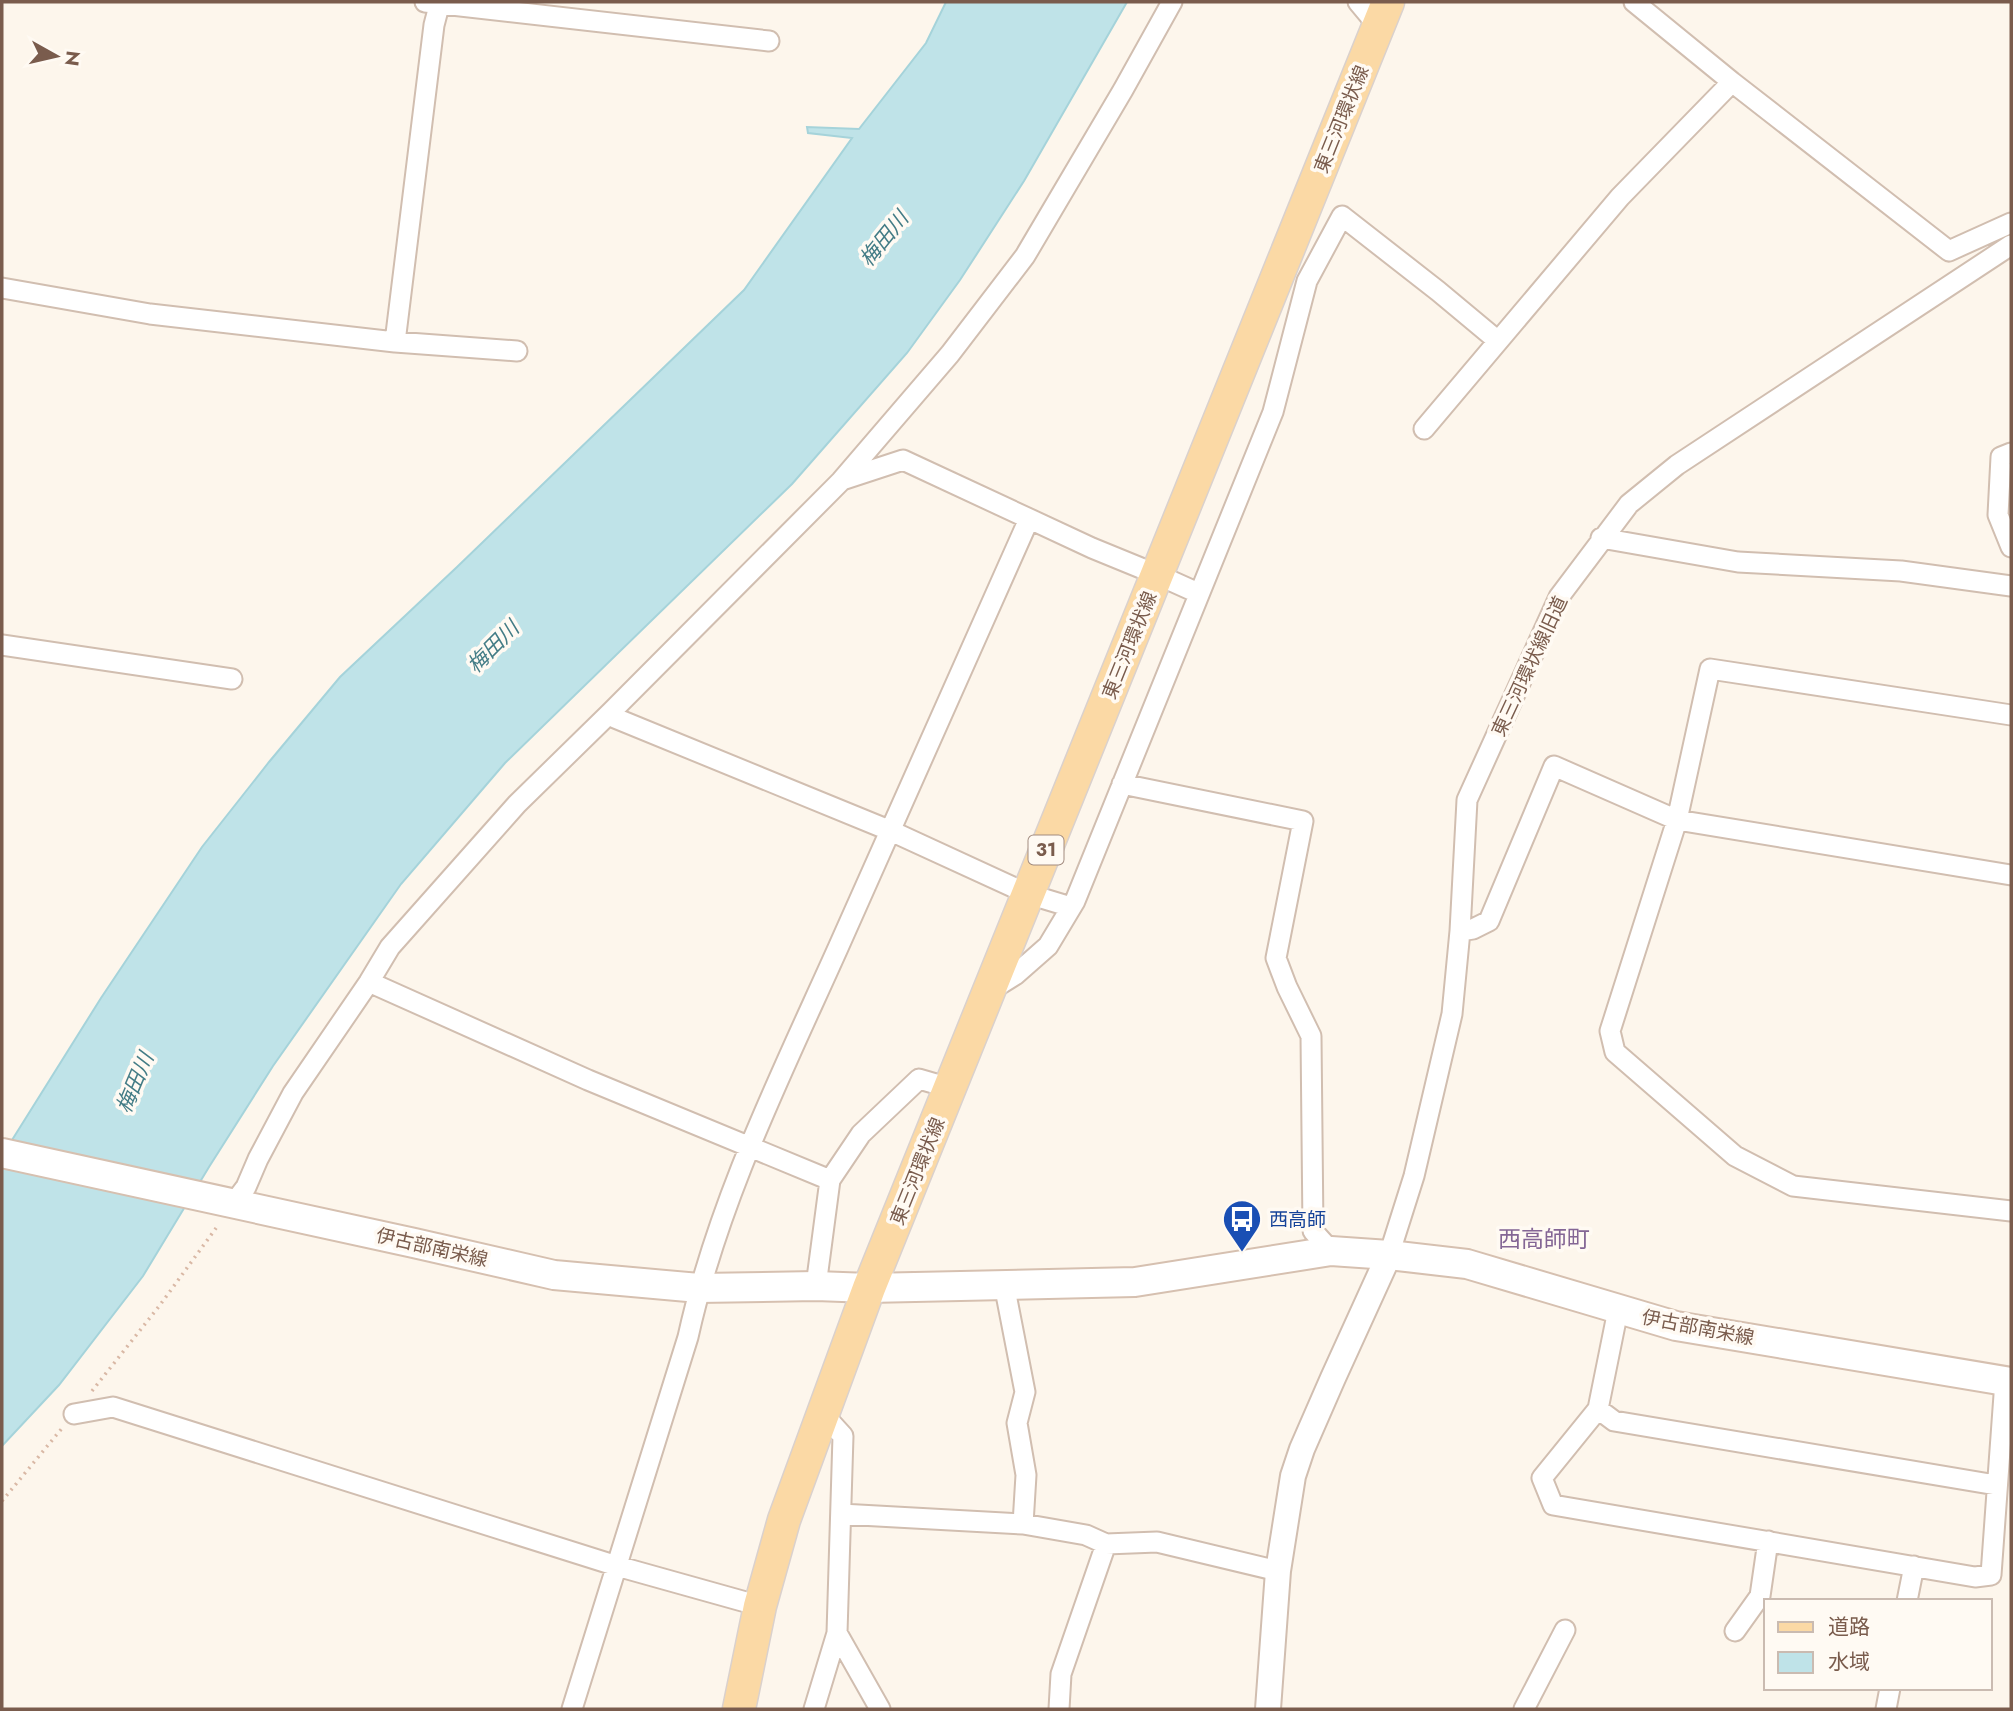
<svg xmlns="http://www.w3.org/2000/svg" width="2013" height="1711" font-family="Jost,'Noto Sans JP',sans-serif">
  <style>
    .water { fill: #bfe3e8; stroke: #a5d3da; stroke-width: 2 }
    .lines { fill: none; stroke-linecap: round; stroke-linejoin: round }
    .minor-casing { stroke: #d1beb0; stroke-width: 23 }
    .tertiary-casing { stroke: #d1beb0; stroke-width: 28 }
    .secondary-casing { stroke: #d6c0b0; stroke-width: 32 }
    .primary-casing { stroke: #dad1cd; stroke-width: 35 }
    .path { stroke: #d9b8a5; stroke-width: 3.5; stroke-dasharray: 2 5; stroke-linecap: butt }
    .minor { stroke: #fff; stroke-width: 19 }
    .tertiary { stroke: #fff; stroke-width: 24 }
    .secondary { stroke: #fff; stroke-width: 28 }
    .primary { stroke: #fbd9a5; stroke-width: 32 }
    .labels { text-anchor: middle; stroke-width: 7; stroke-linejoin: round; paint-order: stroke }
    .shield { fill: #fffaf3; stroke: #a28b7f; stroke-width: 2 }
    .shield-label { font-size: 18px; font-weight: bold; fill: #7a5c4d }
    .street-label { font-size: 19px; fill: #7a5c4d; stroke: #fffaf3 }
    .transit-label { font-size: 19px; fill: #164399; stroke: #fffaf3; text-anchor: start }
    .water-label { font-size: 21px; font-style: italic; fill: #437c86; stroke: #fffaf3 }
    .quarter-label { font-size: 23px; fill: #846695; stroke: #fffaf3 }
  </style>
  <rect width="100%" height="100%" fill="#fdf6ec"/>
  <!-- water -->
  <path class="water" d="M946,2H1127L1024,181L960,280L907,353L792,484L505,763L401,884L273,1066L209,1167L143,1276L59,1385L2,1446V1156L101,998L202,847L269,762L340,677L457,567L744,290L852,138L808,133L807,127L859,129L926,43Z"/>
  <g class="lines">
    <!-- minor casing -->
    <g class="minor-casing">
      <path id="minor" d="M425,2L769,41
        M1358,2L1378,26
        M1634,2L1732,82L1949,251L2011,223
        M2,288L150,314L395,342L517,351
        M395,342L434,25L440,2
        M1424,429L1620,197L1732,82
        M2011,453L2001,457L1998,515L2011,547
        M842,480L903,460L1092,548L1158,575L1198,593
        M1601,538L1738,562L1901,571L2011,586
        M2,645L232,679
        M611,712L615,718L891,831L1028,894L1071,907
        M2011,715L1710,669L1677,820L1610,1031L1615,1052L1735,1156L1793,1186L2011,1211
        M1122,784L1303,821L1276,958L1287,987L1311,1036L1313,1231L1331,1251
        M1460,931L1473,929L1489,921L1554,766L1677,820L2011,875
        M369,982L588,1080L830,1180
        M991,990L1015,975L1048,946L1075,901L1273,412L1307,281L1342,216L1438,291L1498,341
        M234,1203L246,1187L258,1159L293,1093L369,982L390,947L517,804L611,712L841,481L950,354L1025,256L1123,90L1172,2
        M1389,1255L1414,1176L1452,1014L1460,931L1467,800L1559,597L1629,504L1677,465L2011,245
        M1004,1284L1025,1392L1017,1423L1026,1475L1023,1524
        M816,1286L830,1180L861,1134L919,1079L950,1088
        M1618,1310L1598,1409L1542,1478L1553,1505L1975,1577L1991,1575L2005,1381
        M1598,1409L1614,1421L1996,1485
        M74,1414L113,1407L617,1566L760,1606
        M841,1514L1023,1524L1086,1535L1106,1544L1157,1542L1278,1571
        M1907,1601L1914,1566
        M1735,1631L1760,1596L1768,1541
        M837,1633L880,1709
        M572,1709L688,1337C718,1201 781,1075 838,948C902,806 965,662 1029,519
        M814,1709L837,1633L843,1436L823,1414
        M1059,1709L1061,1674L1106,1544
        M1524,1709L1565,1630
        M1886,1709L1890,1688"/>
    </g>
    <!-- tertiary casing -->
    <g class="tertiary-casing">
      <path id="tertiary" d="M1268,1709L1278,1571L1293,1476L1302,1449L1333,1378L1389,1255"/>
    </g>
    <!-- secondary casing -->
    <g class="secondary-casing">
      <path id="secondary" d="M2,1153L414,1243L554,1275L699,1288L816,1286L869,1288L1135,1282L1331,1251L1389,1255L1467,1264L1676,1326L2011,1382"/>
    </g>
    <!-- primary casing -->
    <g class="primary-casing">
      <path id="primary" d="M739,1709L760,1606L784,1520L869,1288L1388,2"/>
    </g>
    <!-- path -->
    <path class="path" d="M92,1391L160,1305L219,1224
      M2,1501L63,1427"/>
    <!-- minor -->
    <use href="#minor" class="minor"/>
    <!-- tertiary -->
    <use href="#tertiary" class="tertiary"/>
    <!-- secondary -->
    <use href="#secondary" class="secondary"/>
    <!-- primary -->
    <use href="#primary" class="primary"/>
  </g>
  <!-- icons -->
  <defs>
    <g id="bus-pin" transform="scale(2.0125)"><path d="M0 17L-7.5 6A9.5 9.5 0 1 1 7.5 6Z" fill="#1a4fb4" stroke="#fffaf3"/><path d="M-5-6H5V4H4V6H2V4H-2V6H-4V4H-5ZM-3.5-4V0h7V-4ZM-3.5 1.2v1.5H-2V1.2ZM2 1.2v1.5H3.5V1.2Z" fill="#fff"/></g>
  </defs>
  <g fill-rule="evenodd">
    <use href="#bus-pin" x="1242" y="1219"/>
  </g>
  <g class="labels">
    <!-- shield labels -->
    <rect class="shield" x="1028.5" y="835.5" width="35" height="29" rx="5"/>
    <g class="shield-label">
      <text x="1046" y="856">31</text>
    </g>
    <!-- street labels -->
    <g class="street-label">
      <text transform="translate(1341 119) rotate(-68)" y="7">東三河環状線</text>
      <text transform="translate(1129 645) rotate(-68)" y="7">東三河環状線</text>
      <text transform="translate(1529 666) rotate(-65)" y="7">東三河環状線旧道</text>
      <text transform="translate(917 1171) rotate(-68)" y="7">東三河環状線</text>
      <text transform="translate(432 1247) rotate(13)" y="7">伊古部南栄線</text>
      <text transform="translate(1698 1327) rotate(11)" y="7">伊古部南栄線</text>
    </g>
    <!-- transit labels -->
    <g class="transit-label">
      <text x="1269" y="1226">西高師</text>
    </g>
    <!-- water labels -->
    <g class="water-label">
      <text transform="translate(884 239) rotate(-51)" y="7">梅田川</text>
      <text transform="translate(493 647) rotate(-45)" y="7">梅田川</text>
      <text transform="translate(135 1083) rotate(-67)" y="7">梅田川</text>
    </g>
    <!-- quarter labels -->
    <g class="quarter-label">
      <text x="1544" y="1247">西高師町</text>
    </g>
  </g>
  <!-- border -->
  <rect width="2013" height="1711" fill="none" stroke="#7a5c4d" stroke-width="7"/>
  <!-- legend -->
  <rect x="1764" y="1599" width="228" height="91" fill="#fffaf3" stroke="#cabbb1" stroke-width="2"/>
  <rect x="1778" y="1622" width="35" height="10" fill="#fbd9a5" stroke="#cabbb1" stroke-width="2"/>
  <text x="1828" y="1634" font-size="21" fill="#7a5c4d">道路</text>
  <rect x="1778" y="1652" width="35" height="21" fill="#bfe3e8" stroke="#cabbb1" stroke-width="2"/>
  <text x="1828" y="1669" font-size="21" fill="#7a5c4d">水域</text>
  <!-- north arrow -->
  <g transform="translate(56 56) rotate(98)" stroke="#fffaf3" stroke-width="5" paint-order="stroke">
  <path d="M0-5L12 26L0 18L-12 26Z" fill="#7a5c4d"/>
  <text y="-10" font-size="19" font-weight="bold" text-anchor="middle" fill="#7a5c4d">N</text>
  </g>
</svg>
